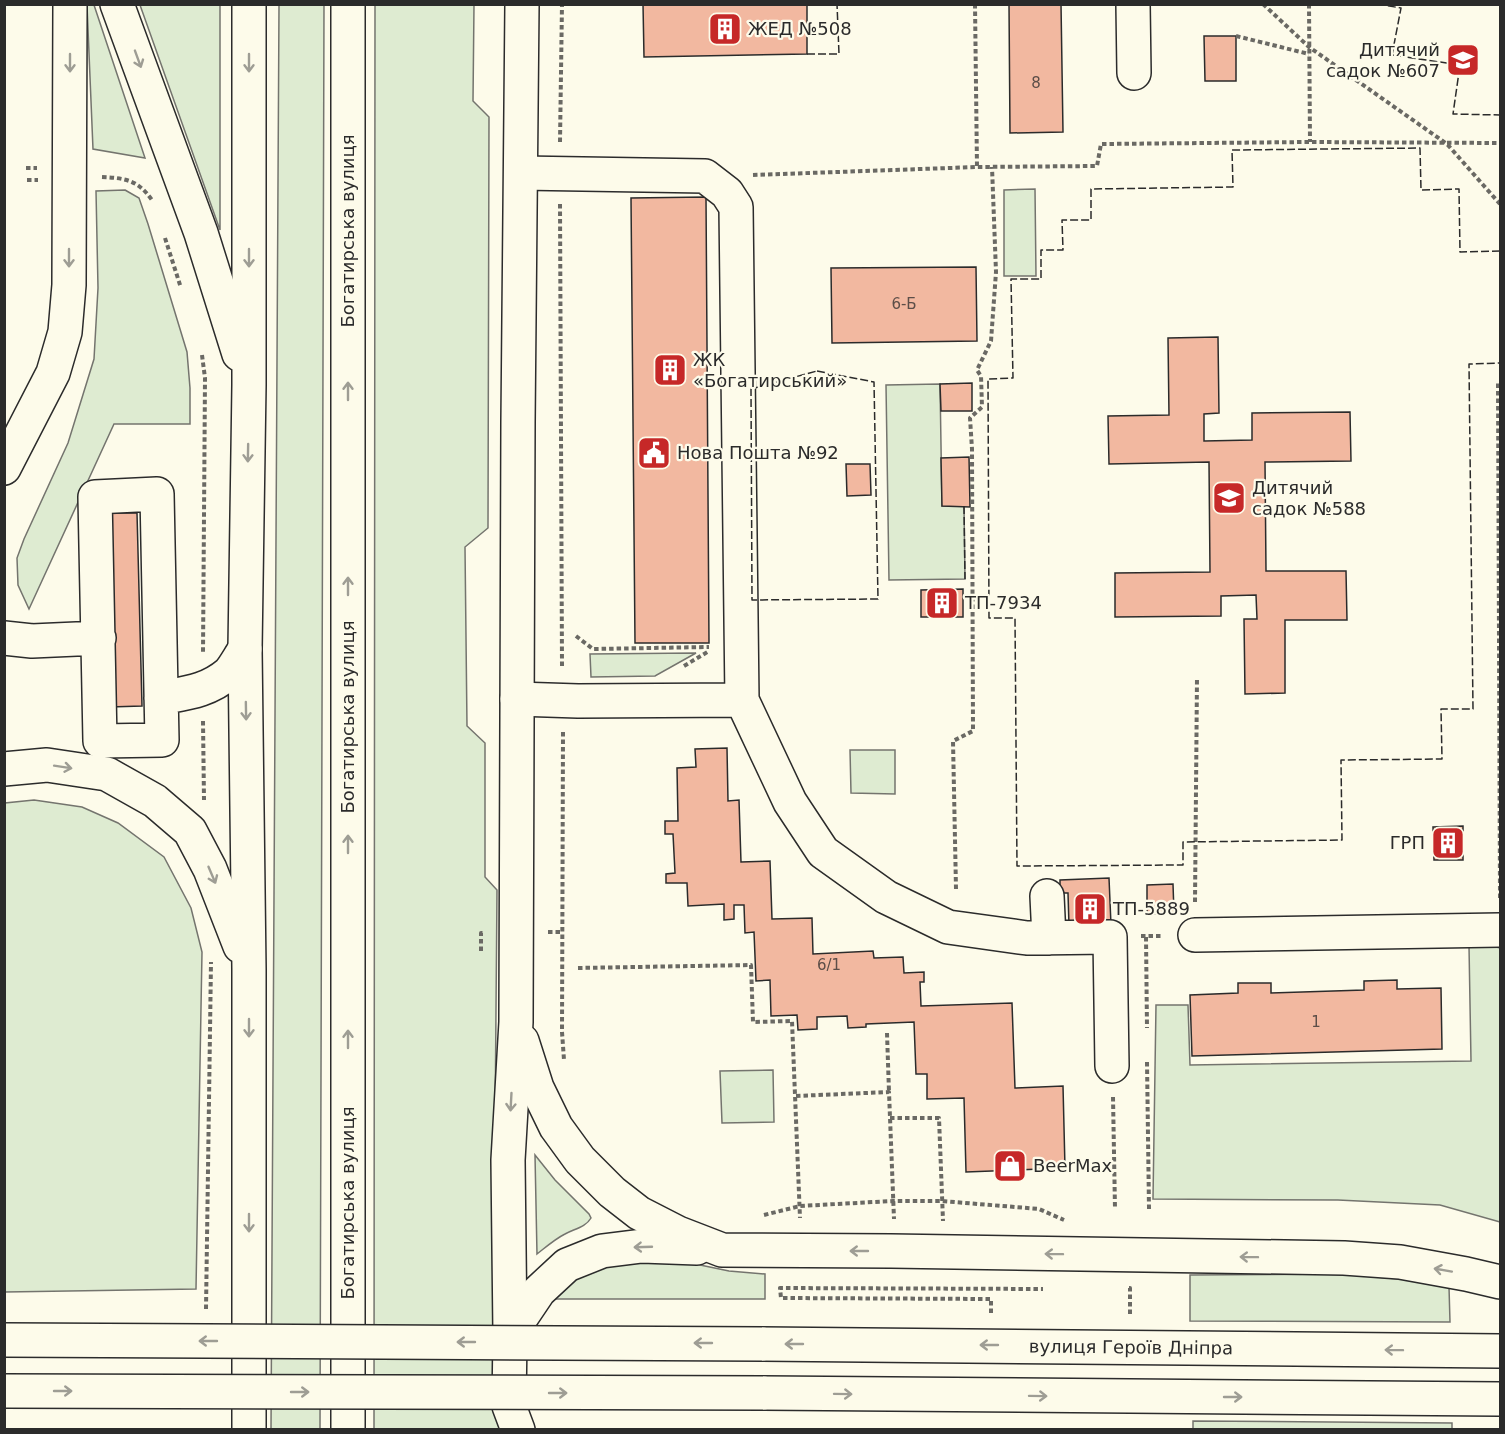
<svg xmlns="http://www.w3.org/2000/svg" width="1505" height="1434" font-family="'DejaVu Sans',sans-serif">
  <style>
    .green { fill: #deebd1; stroke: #74746e; stroke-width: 1.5 }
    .building { fill: #f2b8a0; stroke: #2b2b2b; stroke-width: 1.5 }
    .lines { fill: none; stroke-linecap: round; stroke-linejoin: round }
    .minor-casing { stroke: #2b2b2b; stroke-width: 36 }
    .major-casing { stroke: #2b2b2b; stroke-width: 36 }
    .path { stroke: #6a6964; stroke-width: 4; stroke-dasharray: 4.5 3; stroke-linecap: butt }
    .minor { stroke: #fdfbea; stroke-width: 33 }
    .major { stroke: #fdfbea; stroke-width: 33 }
    .major-bridge-casing { stroke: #2b2b2b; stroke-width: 36; stroke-linecap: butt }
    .major-bridge { stroke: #fdfbea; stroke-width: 33 }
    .fence { stroke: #2b2b2b; stroke-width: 1.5; stroke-dasharray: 8 3; stroke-linecap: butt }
    .oneway { stroke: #9e9d94 }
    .labels { text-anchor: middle; stroke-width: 4.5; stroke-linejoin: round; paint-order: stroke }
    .number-label { font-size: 15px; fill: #5d4e48 }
    .poi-label { font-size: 18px; fill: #2b2b2b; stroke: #fdfbea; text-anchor: start }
    .street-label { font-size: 18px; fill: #2b2b2b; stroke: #fdfbea }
  </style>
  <rect width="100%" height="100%" fill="#fdfbea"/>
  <!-- green -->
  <path class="green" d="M324,4L320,1429H271L279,5Z
    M87,5H94L145,158L93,149Z
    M140,5H220V230Z
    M375,5H474L473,101L489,117L488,528L465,547L467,726L485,743V877L497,890L493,1369L503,1429H374Z
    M1035,189L1036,276H1004V190Z
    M125,190L139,198L148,224L187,352L190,388V424H114L29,609L18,585L17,558L24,539L68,443L94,359L98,288L96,191Z
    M940,384L942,506H964L965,579L889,580L886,385Z
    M696,653L655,676L591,677L590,654Z
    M850,750H895V794L851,793Z
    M34,800L82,807L118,823L164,857L191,908L202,952L196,1289L5,1292V803Z
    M1469,946H1493L1500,948V1222L1440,1205L1338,1200L1153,1199L1156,1005H1188L1190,1065L1471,1061Z
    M773,1070L774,1122L722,1123L720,1071Z
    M535,1155L555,1180L589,1214L591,1218C586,1227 574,1229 565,1234C555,1239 546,1247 537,1254Z
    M676,1260L729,1271L765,1274V1299H555L565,1284L597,1262Z
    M1341,1274L1411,1280L1449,1287L1450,1322L1190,1321V1275Z
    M1193,1421L1452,1423V1430H1193Z"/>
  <!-- building -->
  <path class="building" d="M643,4H807V54L644,57Z
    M1009,4H1061L1063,132L1010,133Z
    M1204,36H1236V81H1205Z
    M706,197L709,643H635L631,198Z
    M976,267L977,341L832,343L831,268Z
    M1218,337L1219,413L1204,414V441L1252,440V413L1350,412L1351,461L1265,462L1266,571H1346L1347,620H1285V693L1245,694L1244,619H1257L1256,595L1221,596V616L1115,617V573L1210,572L1209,462L1109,464L1108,416L1169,415L1168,338Z
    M972,383V411H941L940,384Z
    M969,457L970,507L942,506L941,458Z
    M846,464H870L871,495L847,496Z
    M104,513H137L142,706L109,707Z
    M963,589V617H921V590Z
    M727,748L728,801L739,800L741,862L770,861L772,919L812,918L813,954L873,951L874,958L903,957L904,973L924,972V982H920L921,1006L1012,1003L1015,1088L1063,1086L1065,1168L966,1172L964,1098L927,1099V1074H916L914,1022L866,1024V1027L848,1028L847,1016L817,1017V1029L798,1030L797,1015L771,1016L770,980L756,981L754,932L745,933L744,905H734V919L724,920V904L688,906L687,883H666V874L675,873L673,834H665V821H678L677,768L696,767L695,749Z
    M1463,826V860H1434L1433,827Z
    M1109,878L1111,925L1069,926L1068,893H1060V880Z
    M1173,884L1174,913L1147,914V885Z
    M1397,980V989L1441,988L1442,1049L1192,1056L1190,995L1238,993V983H1271V993L1364,990V981Z"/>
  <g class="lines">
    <!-- minor casing -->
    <g class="minor-casing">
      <path id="minor" d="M1133,4L1134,73
        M157,494L162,740L100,741L95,497Z
        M4,638L32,641L99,638
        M161,698C187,693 208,691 229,673C235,666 240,656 245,649
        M517,699L578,701L742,700L736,207L727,193L705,176L521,173
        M742,700L790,802L823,852L886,897L948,927L1027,938L1110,937L1112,1066
        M1047,896L1049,938
        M1195,935L1500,930"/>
    </g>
    <!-- major casing -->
    <g class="major-casing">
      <g id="major">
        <path d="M117,4L201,233L239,354"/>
        <path d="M4,468L53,373L65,332L69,285L70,4"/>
        <path d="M4,769L47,765L107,774L155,801L190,831L210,869L240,946"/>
        <path d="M522,1041L537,1088L556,1127L580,1160L612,1192L639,1213L678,1233L722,1250L891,1251L1344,1258L1400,1262L1466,1274L1500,1282"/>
        <path d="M510,1334L508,1160L516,1022L518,422L522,4"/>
        <path id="s1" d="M762,1344L1500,1351"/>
        <path d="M763,1393L1500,1399"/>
        <path d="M249,1430V970L245,649L249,385V4"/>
        <path d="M348,1430V4"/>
        <path d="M518,1430L509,1406L510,1334L539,1291L567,1265L602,1251L642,1246L697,1248"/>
      </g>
    </g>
    <!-- path -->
    <path class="path" d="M975,4L977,167
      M1263,4L1309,47L1447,144L1500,204
      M1309,4L1310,142
      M1236,36L1309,54
      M560,142L562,4
      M26,168H37
      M753,175L977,167L1097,166L1101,144L1310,142L1500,143
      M102,177C125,178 138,180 152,200
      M27,180H38
      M560,204L562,667
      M165,238L181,288
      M202,355L205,378L203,653
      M576,636L593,649L709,647
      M684,666L709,651
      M203,721L204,800
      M563,732L562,1032L564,1060
      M956,889L953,741L973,731L972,449L970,418L982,407L981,376L977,370L991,341L996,272L992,167
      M1500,898L1498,383H1500
      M1195,902L1197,678
      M548,932H562
      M1141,936H1163
      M1146,937L1147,1028
      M481,951V933H484
      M578,968L751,965L753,1022L792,1021L800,1218
      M887,1033L889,1092
      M1147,1062L1149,1209
      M796,1096L889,1092L894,1219
      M1113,1097L1115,1209
      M890,1118H939L943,1221
      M764,1215L800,1206L893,1201H942L1039,1209L1064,1220
      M1129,1288H1130V1316
      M206,1309L211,962
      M991,1313V1299L781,1298L780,1288L1043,1289"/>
    <!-- minor -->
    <use href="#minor" class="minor"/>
    <!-- major -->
    <use href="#major" class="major"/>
    <!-- major-bridge casing -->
    <g class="major-bridge-casing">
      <path id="major-bridge" d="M4,1340L762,1344
        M4,1391L763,1393"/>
    </g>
    <!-- major-bridge -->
    <use href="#major-bridge" class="major-bridge"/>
    <!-- fence -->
    <path class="fence" d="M1377,4L1401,8L1392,55L1460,65L1453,114L1500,115
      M807,54H839L837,4
      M1500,251L1460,252L1459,189L1421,190L1420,148L1232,150L1233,187L1091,189V220H1062L1063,250H1041V279H1011L1013,378L988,379L989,618H1015L1017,866L1183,865V842L1342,840L1341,760L1442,759L1441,709H1473L1469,364L1500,363
      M817,371L874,382L878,599L752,600L751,389Z
      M964,506L965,579"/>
  </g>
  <!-- one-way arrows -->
  <defs><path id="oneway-shaft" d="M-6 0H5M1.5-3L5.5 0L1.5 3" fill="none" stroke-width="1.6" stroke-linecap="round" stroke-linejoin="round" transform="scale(1.5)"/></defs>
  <g class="oneway">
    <use href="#oneway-shaft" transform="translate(138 59) rotate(70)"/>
    <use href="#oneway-shaft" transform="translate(70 63) rotate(90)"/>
    <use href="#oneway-shaft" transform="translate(249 63) rotate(90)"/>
    <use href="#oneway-shaft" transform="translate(69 258) rotate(90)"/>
    <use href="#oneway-shaft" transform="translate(249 258) rotate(90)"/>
    <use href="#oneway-shaft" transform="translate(348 391) rotate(-90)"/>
    <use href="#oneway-shaft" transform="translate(248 453) rotate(91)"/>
    <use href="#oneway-shaft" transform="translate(348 586) rotate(-90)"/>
    <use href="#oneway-shaft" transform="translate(246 711) rotate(89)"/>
    <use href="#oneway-shaft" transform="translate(63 767) rotate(9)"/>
    <use href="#oneway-shaft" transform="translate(348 844) rotate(-90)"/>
    <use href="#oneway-shaft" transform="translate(212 875) rotate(67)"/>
    <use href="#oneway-shaft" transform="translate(249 1028) rotate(90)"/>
    <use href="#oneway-shaft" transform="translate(348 1039) rotate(-90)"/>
    <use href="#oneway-shaft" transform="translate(511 1102) rotate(93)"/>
    <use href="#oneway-shaft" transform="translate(249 1223) rotate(90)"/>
    <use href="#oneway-shaft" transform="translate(643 1247) rotate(178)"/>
    <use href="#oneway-shaft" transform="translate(859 1251) rotate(-180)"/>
    <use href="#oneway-shaft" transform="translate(1054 1254) rotate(-179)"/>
    <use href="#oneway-shaft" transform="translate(1249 1257) rotate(-179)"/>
    <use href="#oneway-shaft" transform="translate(1443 1270) rotate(-170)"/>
    <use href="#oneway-shaft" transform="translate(208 1341) rotate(-180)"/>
    <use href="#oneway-shaft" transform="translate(466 1342) rotate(-180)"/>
    <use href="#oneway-shaft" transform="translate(703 1343) rotate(-180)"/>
    <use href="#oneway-shaft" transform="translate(794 1344) rotate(-180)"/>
    <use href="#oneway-shaft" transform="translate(989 1345) rotate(-180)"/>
    <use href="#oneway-shaft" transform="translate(1394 1350) rotate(-179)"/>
    <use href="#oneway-shaft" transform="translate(63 1391)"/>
    <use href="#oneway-shaft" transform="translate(300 1392)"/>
    <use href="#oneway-shaft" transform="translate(558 1393)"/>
    <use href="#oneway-shaft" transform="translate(843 1394) rotate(1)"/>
    <use href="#oneway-shaft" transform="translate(1038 1396) rotate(1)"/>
    <use href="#oneway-shaft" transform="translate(1233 1397)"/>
  </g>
  <!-- icons -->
  <defs>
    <g id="building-square" transform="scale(1.725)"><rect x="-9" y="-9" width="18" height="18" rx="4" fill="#c62828" stroke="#fdfbea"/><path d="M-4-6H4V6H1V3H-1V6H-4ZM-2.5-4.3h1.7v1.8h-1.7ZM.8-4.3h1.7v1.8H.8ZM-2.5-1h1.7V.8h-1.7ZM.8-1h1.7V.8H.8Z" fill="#fff"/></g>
    <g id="school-square" transform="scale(1.725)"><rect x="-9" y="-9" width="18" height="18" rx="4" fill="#c62828" stroke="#fdfbea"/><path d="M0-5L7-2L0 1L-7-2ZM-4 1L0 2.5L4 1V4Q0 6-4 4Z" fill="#fff"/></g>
    <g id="civic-square" transform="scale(1.725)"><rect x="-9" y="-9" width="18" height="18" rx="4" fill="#c62828" stroke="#fdfbea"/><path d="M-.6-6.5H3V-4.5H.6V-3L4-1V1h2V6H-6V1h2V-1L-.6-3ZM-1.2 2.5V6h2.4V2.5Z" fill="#fff"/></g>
    <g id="shop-square" transform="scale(1.725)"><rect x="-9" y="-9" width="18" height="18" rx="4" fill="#c62828" stroke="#fdfbea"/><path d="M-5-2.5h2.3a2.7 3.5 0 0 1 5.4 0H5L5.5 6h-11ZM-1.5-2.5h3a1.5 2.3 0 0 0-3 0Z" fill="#fff"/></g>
  </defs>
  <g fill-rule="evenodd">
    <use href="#building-square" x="725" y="29"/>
    <use href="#school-square" x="1463" y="60"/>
    <use href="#building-square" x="670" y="370"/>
    <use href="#civic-square" x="654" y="453"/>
    <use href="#school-square" x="1229" y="498"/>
    <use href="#building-square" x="942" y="603"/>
    <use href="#building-square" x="1448" y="843"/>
    <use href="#building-square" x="1090" y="909"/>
    <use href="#shop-square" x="1010" y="1166"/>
  </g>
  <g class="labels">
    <!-- number labels -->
    <g class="number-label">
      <text x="1036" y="88">8</text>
      <text x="904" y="309">6-Б</text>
      <text x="829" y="970">6/1</text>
      <text x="1316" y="1027">1</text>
    </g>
    <!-- poi labels -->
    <g class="poi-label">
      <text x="748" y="35">ЖЕД №508</text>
      <text x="1440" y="56" text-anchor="end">Дитячий<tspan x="1440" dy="21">садок №607</tspan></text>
      <text x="693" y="366">ЖК<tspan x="693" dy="21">«Богатирський»</tspan></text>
      <text x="677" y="459">Нова Пошта №92</text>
      <text x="1252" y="494">Дитячий<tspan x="1252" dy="21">садок №588</tspan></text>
      <text x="965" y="609">ТП-7934</text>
      <text x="1425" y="849" text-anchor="end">ГРП</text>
      <text x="1113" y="915">ТП-5889</text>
      <text x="1033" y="1172">BeerMax</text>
    </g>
    <!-- street labels -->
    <g class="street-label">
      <text transform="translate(348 231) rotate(-90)" y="6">Богатирська вулиця</text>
      <text transform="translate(348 717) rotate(-90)" y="6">Богатирська вулиця</text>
      <text transform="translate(348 1203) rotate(-90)" y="6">Богатирська вулиця</text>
      <text dy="6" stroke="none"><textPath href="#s1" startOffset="369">вулиця Героїв Дніпра</textPath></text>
    </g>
  </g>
  <!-- border -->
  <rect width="1505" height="1434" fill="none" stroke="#2b2b2b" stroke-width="12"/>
</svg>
